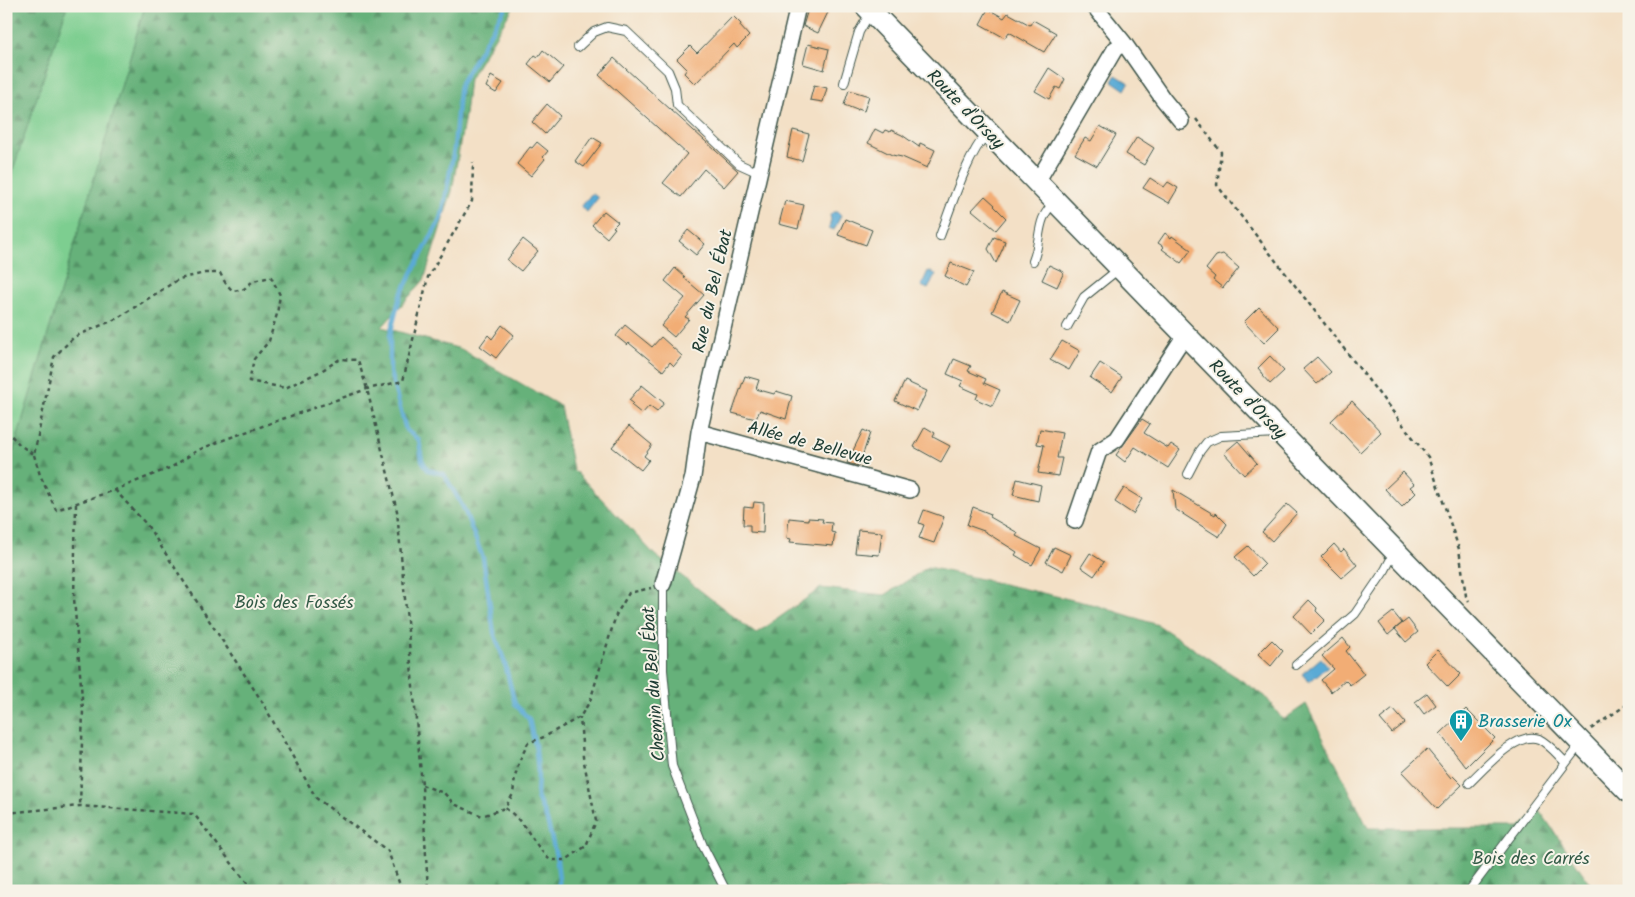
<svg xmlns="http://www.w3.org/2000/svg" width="1635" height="897" font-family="Kalam,sans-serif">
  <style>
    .green { fill: #7dce90; stroke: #4e8662 }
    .forest { fill: url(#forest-firs); stroke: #427757 }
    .water { fill: #5aaad5; stroke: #3c7484 }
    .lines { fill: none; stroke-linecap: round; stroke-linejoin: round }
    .stream { stroke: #5aaad5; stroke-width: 4.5 }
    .building { fill: #f2ad75 }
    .service-casing { stroke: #3f554a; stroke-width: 10 }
    .minor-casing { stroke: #3f554a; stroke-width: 18 }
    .secondary-casing { stroke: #3f554a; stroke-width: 24 }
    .path { stroke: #3f554a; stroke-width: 2.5; stroke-dasharray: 4 4; stroke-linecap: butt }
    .service { stroke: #fff; stroke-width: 8 }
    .minor { stroke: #fff; stroke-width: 15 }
    .secondary { stroke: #fff; stroke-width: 21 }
    .labels { text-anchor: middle; stroke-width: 4; stroke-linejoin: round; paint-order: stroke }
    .street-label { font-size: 18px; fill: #1f3d34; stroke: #f7f3e8 }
    .park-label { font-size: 18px; fill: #325a46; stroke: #f7f3e8 }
    .culture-label { font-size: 18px; fill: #0d838f; stroke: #f7f3e8; text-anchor: start }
  </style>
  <defs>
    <pattern id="forest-firs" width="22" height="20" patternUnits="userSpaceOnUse" patternTransform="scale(1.25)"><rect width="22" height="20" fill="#66b17a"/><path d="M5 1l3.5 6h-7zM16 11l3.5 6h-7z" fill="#539165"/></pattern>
  </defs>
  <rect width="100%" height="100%" fill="#f7f3e8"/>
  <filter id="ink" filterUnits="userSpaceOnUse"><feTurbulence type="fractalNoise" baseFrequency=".02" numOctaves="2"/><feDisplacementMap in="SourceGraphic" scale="10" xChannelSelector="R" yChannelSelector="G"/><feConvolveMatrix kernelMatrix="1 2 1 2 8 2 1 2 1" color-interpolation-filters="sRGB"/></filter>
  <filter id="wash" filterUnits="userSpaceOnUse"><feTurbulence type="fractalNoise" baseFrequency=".0096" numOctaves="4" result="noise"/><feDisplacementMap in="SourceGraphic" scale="20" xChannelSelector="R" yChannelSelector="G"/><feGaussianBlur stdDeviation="1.12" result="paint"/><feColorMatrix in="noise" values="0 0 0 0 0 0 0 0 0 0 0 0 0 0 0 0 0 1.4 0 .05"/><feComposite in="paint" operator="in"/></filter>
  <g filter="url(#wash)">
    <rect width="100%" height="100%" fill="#f3e0c6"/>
    <!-- green -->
    <path class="green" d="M67,6H145L6,476V191Z"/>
    <!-- forest -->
    <path class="forest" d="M6,6H67L6,191Z
      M145,6H514L469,79L465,115L452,191L424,280L382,327L461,349L560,406L573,469L655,555L756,634L821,588L885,595L928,567L1095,605L1158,625L1265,696L1283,720L1306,704L1368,828H1519L1540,811L1595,891H6V476Z"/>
    <!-- water -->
    <path class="water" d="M1116,75L1129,83L1125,90L1112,81Z
      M592,193L598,198L587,212L581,207Z
      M833,212H838L841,215L834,230L829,228L831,220L830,215Z
      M928,271L936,274L928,289L921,286Z
      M1321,658L1328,666L1309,682L1302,674Z"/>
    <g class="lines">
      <!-- stream -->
      <path class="stream" d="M506,6L461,83L459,91L454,149L442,216L400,296L390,335V372L406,430L419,440L422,460L428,470L444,474L464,509L483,558L494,633L504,660L515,704L529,719L536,750L538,772L537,797L547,820L557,860L560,891"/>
    </g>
    <g id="blocks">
      <!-- building -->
      <path class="building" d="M809,6H831L818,33L803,26Z
        M988,9L1004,18L1008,13L1030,25L1033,20L1056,33L1044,52L1009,32L1005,38L980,24Z
        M733,16L741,24L740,26L749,36L737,48L734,44L695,84L684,73L687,69L677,59L690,46L697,53Z
        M808,44L829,49L824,70L803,64Z
        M543,50L563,67L550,82L528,64L535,55L538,57Z
        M614,58L738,171L724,187L704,169L681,197L663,183L687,154L599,75Z
        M1049,68L1065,79L1060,89L1056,87L1049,99L1035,91Z
        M491,76L503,83L496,93L486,87Z
        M814,85L827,88L823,102L810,100Z
        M849,90L869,96L864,111L858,109L857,110L844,105Z
        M547,104L560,116L545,134L532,122Z
        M1100,126L1116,135L1097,166L1075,154L1085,138L1091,141Z
        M875,129L883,133L885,130L890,132L891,130L902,135L919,147L920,143L935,150L927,168L902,157L892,155L868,143Z
        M793,130L809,134L802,161L787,157Z
        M592,137L602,143L584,167L575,161Z
        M1137,137L1154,148L1144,165L1126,154Z
        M537,142L548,151L543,157L545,159L531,176L517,164L530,147L532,148Z
        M1150,178L1164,187L1168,182L1178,188L1169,203L1143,188Z
        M985,196L995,205L994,206L1006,218L996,230L972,210Z
        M785,201L804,205L798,229L779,224Z
        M604,211L618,222L613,227L615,228L607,238L592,225Z
        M845,219L872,230L866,245L838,235Z
        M688,230L705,244L696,255L679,241Z
        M1165,233L1171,238L1172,236L1191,250L1181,263L1162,249L1164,247L1158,243Z
        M994,237L1005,241L1003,248L996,263L988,249Z
        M523,239L538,251L521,271L507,260Z
        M1223,254L1239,268L1223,288L1213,280L1215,277L1206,269L1216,256Z
        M951,263L974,272L966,287L945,276Z
        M1049,265L1064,272L1057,287L1042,280Z
        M675,268L685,277L684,278L704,295L685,317L689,319L674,337L661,326L685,298L665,281Z
        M1002,292L1020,300L1010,321L992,312Z
        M1259,307L1279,328L1264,343L1244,322Z
        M502,325L514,335L496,358L480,346L488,335L492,339Z
        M625,325L652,347L661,337L682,356L674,366L670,362L663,371L629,343L627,345L616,336Z
        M1062,341L1080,351L1069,370L1050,360Z
        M1270,356L1284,371L1270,384L1263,376L1264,375L1258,368Z
        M1317,357L1331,372L1317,384L1303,369Z
        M954,359L971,366L968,371L986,379L984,383L1000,390L992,406L976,399L978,394L960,386L963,381L947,374Z
        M1100,363L1122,377L1112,392L1090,378Z
        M745,376L759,380L756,389L774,394L776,391L792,396L786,419L760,410L756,419L732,413Z
        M905,381L927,391L917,411L895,401Z
        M642,385L664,403L657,412L649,406L642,414L631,405L633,403L629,400Z
        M1352,401L1381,432L1360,452L1331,421Z
        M1142,419L1150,424L1144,433L1168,448L1171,444L1180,450L1168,468L1135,447L1125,462L1116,455Z
        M629,426L652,445L644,456L649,460L641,470L612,447Z
        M925,427L935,433L933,437L950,446L941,462L914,447Z
        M1040,429L1062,433L1057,458H1062L1058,476L1038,473L1044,445L1037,444Z
        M863,430L870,433L859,466L847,463Z
        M1238,441L1257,463L1244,475L1224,453Z
        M1403,472L1414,484L1410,487L1416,493L1402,507L1385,489Z
        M1017,479L1041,485L1038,501L1013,495Z
        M1124,488L1142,499L1133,514L1115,502Z
        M1173,490L1215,515L1216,513L1227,524L1219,537L1175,509Z
        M754,502L764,503L763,533L750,532V525H743L744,507L753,508Z
        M1287,504L1297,513L1272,541L1262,532Z
        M973,507L991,514L990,517L1018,533L1016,536L1041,549L1032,565L1015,555L1017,552L984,531L967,525Z
        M924,510L944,517L934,543L919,538L924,525L919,523Z
        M789,518L808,520V518L823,519L822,522L832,523L831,532L835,533L833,546L790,542L791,539L787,538Z
        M858,530L882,532L879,555L855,553Z
        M1334,544L1341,552L1344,549L1357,565L1342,578L1321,557Z
        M1248,546L1265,564L1253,576L1235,557Z
        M1054,547L1071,555L1063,571L1046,562Z
        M1090,553L1104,562L1094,576L1081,567Z
        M1309,600L1317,608L1316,611L1325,620L1311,634L1294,616Z
        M1393,612L1402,623L1388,635L1379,623Z
        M1408,619L1418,632L1406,642L1395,629Z
        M1343,638L1350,647L1346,651L1364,674L1350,685L1345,680L1331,692L1321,680L1334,669L1322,656Z
        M1272,640L1283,651L1271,666L1258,654Z
        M1438,650L1461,674L1448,687L1425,663Z
        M1427,693L1436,705L1424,714L1415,702Z
        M1393,709L1405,723L1392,733L1380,719Z
        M1466,709L1495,738L1466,767L1440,734Z
        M1427,749L1451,778L1453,776L1462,785L1437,809L1402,772Z"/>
    </g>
  </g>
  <g filter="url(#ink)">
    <use href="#blocks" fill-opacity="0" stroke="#3f554a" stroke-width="1"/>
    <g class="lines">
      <!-- service casing -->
      <g class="service-casing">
        <path id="service" d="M578,47L594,32L607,27L626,31L668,71L675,88L677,105L739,164L759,173
          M844,83L859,32L870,13
          M940,236C951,207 967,155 988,132
          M1033,261C1042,240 1035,217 1056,202
          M1067,327L1084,297L1120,268
          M1188,474L1200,451L1207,442L1221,436L1277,433
          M663,584V670L672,766L703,846L726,891
          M1296,665L1355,614L1385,570L1394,553
          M1469,783C1483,770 1517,730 1539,739C1549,744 1557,754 1565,762
          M1469,891L1581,743"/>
      </g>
      <!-- minor casing -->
      <g class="minor-casing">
        <path id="minor" d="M1094,6L1124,43L1163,99L1181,121
          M1037,182L1115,49L1124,43
          M699,432L910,490
          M1075,521L1099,451L1117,439L1185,335
          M663,584L693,477L699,432L798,6"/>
      </g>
      <!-- secondary casing -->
      <g class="secondary-casing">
        <path id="secondary" d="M866,6L1629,792"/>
      </g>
      <!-- path -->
      <path class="path" d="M1196,119L1221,152L1217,185L1428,457L1459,549L1466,596L1469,601
        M6,430L20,445L34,455L54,357L74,337L116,319L179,279L205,273H220L226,284L233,291L244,289L253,281L271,277L280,295L277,314L269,341L254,359L249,381L285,388L321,371L340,359L358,360L367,389L397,511L422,785L428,891
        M34,455L40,475L56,510L115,490L172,467L198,450L226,439L367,389L403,381L428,277L472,201L473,162
        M115,490L147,525L261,700L316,798L388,851L402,891
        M76,504L74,598L83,710L80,806
        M1591,729L1629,703
        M422,785L444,793L454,804L482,816L505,808L513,794L515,777L519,762L528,743L544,737L580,717L590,701L616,615L629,593L651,588
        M505,808C527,823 532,843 550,860H566L586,846L596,821L583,757L580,717
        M6,813L80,806L194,814L253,891"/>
      <!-- service -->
      <use href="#service" class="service"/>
      <!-- minor -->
      <use href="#minor" class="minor"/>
      <!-- secondary -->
      <use href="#secondary" class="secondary"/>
    </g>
  </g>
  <!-- icons -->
  <defs>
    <g id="building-pin" transform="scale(1.25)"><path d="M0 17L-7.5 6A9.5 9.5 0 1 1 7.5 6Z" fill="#0f9aa8" stroke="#f7f3e8"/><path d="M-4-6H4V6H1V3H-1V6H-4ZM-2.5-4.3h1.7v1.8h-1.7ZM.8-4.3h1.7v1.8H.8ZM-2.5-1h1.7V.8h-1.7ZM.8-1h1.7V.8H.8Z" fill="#fff"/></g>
  </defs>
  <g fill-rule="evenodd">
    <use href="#building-pin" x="1461" y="721"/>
  </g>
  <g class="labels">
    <!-- street labels -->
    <g class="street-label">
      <text transform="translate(966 109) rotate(46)" y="6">Route d'Orsay</text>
      <text transform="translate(712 291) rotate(-77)" y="6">Rue du Bel Ébat</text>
      <text transform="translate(1248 399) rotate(46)" y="6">Route d'Orsay</text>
      <text transform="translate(810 443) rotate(15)" y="6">Allée de Bellevue</text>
      <text transform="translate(653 684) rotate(-94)" y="6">Chemin du Bel Ébat</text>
    </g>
    <!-- park labels -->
    <g class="park-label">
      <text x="294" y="608">Bois des Fossés</text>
      <text x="1531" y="864">Bois des Carrés</text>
    </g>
    <!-- culture labels -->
    <g class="culture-label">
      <text x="1478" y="727">Brasserie Ox</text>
    </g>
  </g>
  <!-- margin -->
  <rect width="1635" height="897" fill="none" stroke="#f7f3e8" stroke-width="25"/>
</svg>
